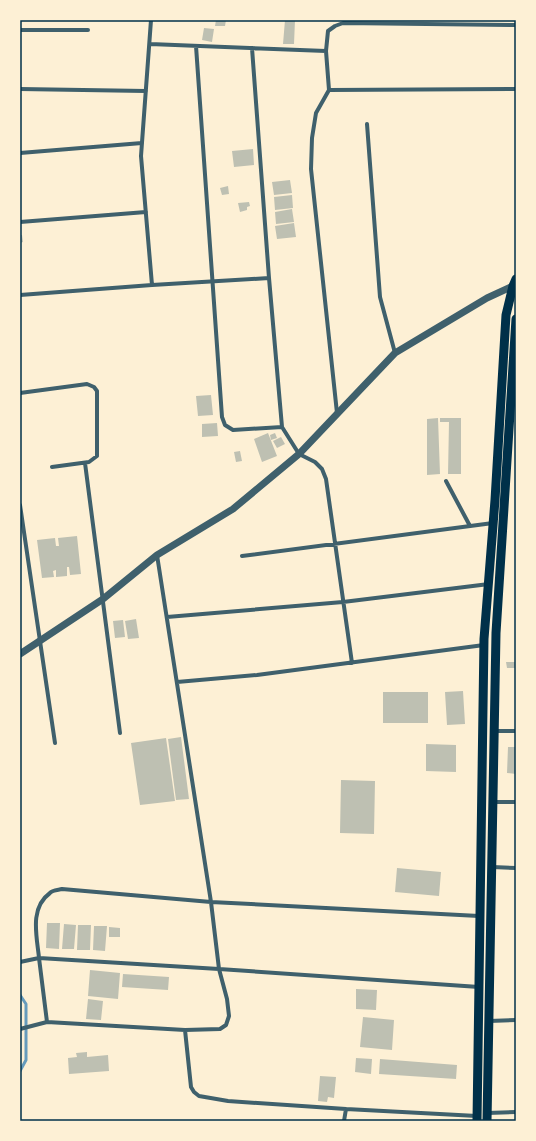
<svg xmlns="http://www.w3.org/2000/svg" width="536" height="1141" font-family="Ubuntu,sans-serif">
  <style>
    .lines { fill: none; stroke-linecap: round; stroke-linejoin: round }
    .stream { stroke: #669bbc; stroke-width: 3 }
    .building { fill: #bec0b2 }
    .minor { stroke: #3f606c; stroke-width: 4 }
    .tertiary { stroke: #3f606c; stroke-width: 7 }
    .primary { stroke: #003049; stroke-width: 9 }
    .neatline { fill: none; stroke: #003049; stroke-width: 1.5 }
  </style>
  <rect width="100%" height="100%" fill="#fdf0d5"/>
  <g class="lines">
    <!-- stream -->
    <path class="stream" d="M20,995L26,1004V1060L20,1071"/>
  </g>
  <!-- building -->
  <path class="building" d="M216,20H226L225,26H215Z
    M285,20H295L294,44H283Z
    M204,28L214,29L212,42L202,40Z
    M253,149L254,165L234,167L232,151Z
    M290,180L292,193L274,195L272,182Z
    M228,186L229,194L222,195L220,188Z
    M292,195L293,208L275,210L274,197Z
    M249,202L250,206L247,207V210L240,212L238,203Z
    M292,209L294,222L276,224L275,212Z
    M294,223L296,237L277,239L275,226Z
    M20,235H22L23,242L20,243Z
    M211,395L213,415L198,416L196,396Z
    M438,418L440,474L427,475V419Z
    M440,418H461V474H448L449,422H440Z
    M217,423L218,436L202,437V424Z
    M268,433L277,456L262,462L254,439Z
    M275,433L277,438L271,440L270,435Z
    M281,437L285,444L277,448L273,441Z
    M240,451L242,461L236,462L234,452Z
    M77,536L81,574L70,575L69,567H67V576L56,577V570L53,571L54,577L42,578L37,540L55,538L56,546H59L58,538Z
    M136,619L139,638L128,639L125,621Z
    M123,620L125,637L115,638L113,621Z
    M506,662H516V668H507Z
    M463,691L465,724L447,725L445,692Z
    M383,692H428V723H383Z
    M181,737L189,799L176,800L168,739Z
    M166,738L175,801L140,805L131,743Z
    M426,744L456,745V772L426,771Z
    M508,747H516V774L507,773Z
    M341,780L375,781L374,834L340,833Z
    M397,868L441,872L439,896L395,892Z
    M47,923H60L59,949L46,948Z
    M64,924L76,925L74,949H62Z
    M78,925H91L90,950H77Z
    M94,926H107L105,951L93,950Z
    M109,927L120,928V937H109Z
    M90,970L120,973L118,999L88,996Z
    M123,974L169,977L168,990L122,987Z
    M356,989L377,990L376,1010L356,1009Z
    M88,999L103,1001L101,1020L86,1019Z
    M363,1017L394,1020L392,1050L360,1047Z
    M87,1052V1057L108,1055L109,1071L69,1074L68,1058L77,1057L76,1053Z
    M356,1058L372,1059L371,1074L355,1072Z
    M380,1059L457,1065L456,1079L379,1074Z
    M320,1076L336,1077L334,1098L328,1097L327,1102L318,1101Z"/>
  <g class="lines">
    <!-- minor -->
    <path class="minor" d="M151,20L141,156L152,285
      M516,25L343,23L335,26L328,31L326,51L329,90L516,89
      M20,30H88
      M150,44L326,51
      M196,46L222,417L225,425L233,430L282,427
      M252,48L269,278L282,427L299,454L315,462L322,469L326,479L352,663
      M20,89L146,91
      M329,90L316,113L312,138L311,169L337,413
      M367,124L380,297L395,353
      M20,153L142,143
      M20,222L146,212
      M20,295L152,285L269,278
      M20,393L87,384L94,387L97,391V456L89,462L52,467
      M85,463L120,733
      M446,481L470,526
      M20,505L55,743
      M157,555L211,902L219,969L479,987
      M242,556L493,523
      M167,617L343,602L489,584
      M177,682L257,675L484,645
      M495,731H516
      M493,802H516
      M492,867L516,868
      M20,962L39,958C37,937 29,908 50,893C52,890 58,890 62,889L211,902L479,916
      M489,1021L516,1020
      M20,1029L47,1022L39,958L219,969L227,999L229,1016L226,1025L220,1029L185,1030L47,1022
      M185,1030L191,1087L194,1092L199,1096L228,1101L346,1109
      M487,1113L516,1112
      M344,1121L346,1109L477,1116"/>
    <!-- tertiary -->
    <path class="tertiary" d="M20,654L103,599L157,555L233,509L299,454L395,353L487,298L513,286H516"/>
    <!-- primary -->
    <path class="primary" d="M477,1121L484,639L495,500L506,315L513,286L516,279
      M487,1121L496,633L516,319"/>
  </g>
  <!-- border -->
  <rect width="536" height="1141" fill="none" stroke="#fdf0d5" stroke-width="42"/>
  <rect x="21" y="21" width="494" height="1099" class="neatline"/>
</svg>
